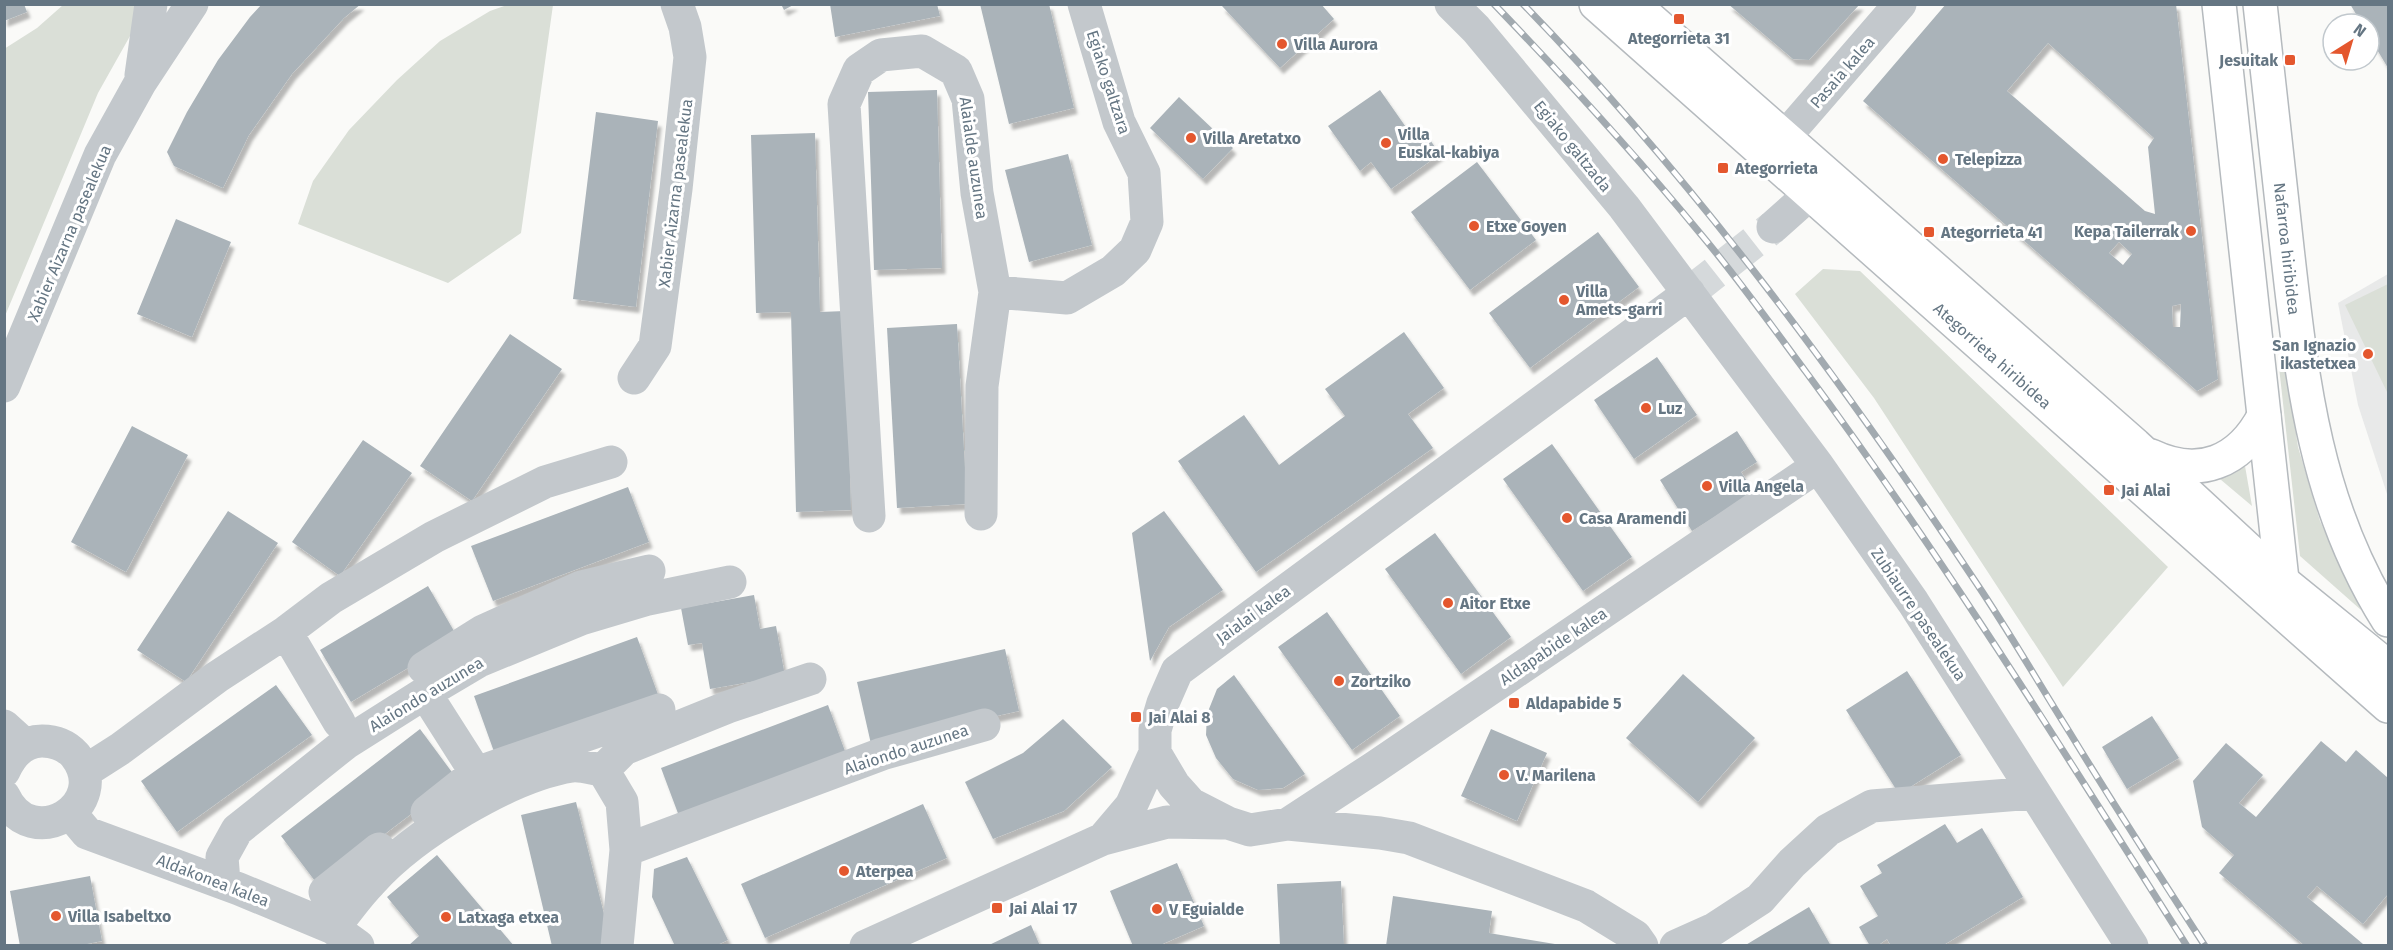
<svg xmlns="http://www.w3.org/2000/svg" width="2393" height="950" font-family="'Fira Sans',sans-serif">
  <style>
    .built { fill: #e8e9e9 }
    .green { fill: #dadfd7 }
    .building { fill: #aab3b9; fill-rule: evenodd; filter: url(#shadow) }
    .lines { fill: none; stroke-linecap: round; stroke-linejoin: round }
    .minor-tunnel { stroke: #d5d9db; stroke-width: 33; stroke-dasharray: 33 16; stroke-linecap: butt }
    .major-casing { stroke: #b5babe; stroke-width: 36 }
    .minor { stroke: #c3c8cc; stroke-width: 33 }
    .major { stroke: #fff; stroke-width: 33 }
    .rail-casing { stroke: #a2aab0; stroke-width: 7 }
    .rail { stroke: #fff; stroke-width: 4.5; stroke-dasharray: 14; stroke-linecap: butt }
    .poi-dot { fill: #e4572e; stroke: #fff; stroke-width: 2 }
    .labels { text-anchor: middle; stroke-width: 6; stroke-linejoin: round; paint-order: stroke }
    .poi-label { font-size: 16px; font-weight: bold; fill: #657683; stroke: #fff; text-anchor: start }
    .street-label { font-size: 16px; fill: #657683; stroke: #fff }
  </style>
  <defs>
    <filter id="shadow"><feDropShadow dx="3.5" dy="6" stdDeviation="1.5" flood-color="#0004"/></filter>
  </defs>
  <rect width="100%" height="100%" fill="#fafaf8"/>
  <!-- built -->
  <path class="built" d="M2388,274V497L2358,405L2338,303Z"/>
  <!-- green -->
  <path class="green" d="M63,5H140L130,36L98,93L5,316L4,49L37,28Z
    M507,5H553L521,233L448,283L298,224L313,181L349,130L397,80L440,41L490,11Z
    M1823,269L1860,271L2168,567L2063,687L1874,398L1795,294Z
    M2388,284V394L2345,305Z
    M2279,367H2286L2298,447L2320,521L2361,610L2300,556Z
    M2245,466L2252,506L2214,474Z"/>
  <!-- building -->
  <path class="building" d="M4,4H24L27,12L4,21Z
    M262,4H361L344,18L292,74L249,135L223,188L174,166L167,152L187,112L218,60L250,17Z
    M781,4H795L784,10Z
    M830,4H937L940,16L835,37Z
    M980,4H1049L1074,108L1009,124Z
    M1224,4H1321L1334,19L1280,68L1222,6Z
    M1728,4H1860L1809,60L1793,59Z
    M1946,4H2176L2218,379L2197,391L1863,101ZM2048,43L2154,138L2148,147L2155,214L2145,211L2007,91ZM2119,242L2132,254L2123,265L2109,253ZM2181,304L2180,327H2173L2172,306Z
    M2350,4H2388V68L2369,36V24H2362Z
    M937,90L942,268L874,270L868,92Z
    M1380,90L1410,133L1420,126L1440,154L1391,189L1371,162L1360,171L1328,126Z
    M1179,97L1233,148L1203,179L1150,128Z
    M596,112L658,121L636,307L573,299Z
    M815,133L820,312L845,311L851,510L796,512L791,312L756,313L751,135Z
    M1068,154L1092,245L1029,262L1005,170Z
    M1477,162L1536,240L1470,290L1411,212Z
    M176,219L231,242L192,337L137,314Z
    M1598,232L1639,287L1530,368L1489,313Z
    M957,324L967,504L897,508L887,328Z
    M1404,332L1444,388L1408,414L1433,448L1256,572L1178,461L1244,415L1279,465L1345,416L1325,389Z
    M510,334L562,369L472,501L420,466Z
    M1657,357L1697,415L1634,459L1594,400Z
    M132,426L188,455L126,572L71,542Z
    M1737,431L1757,462L1741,472L1754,492L1692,531L1660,480Z
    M363,440L412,473L340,576L292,542Z
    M1552,444L1632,557L1583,591L1503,479Z
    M628,487L649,542L493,601L471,546Z
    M228,511L278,543L186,682L137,650Z
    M1164,511L1223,590L1169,627L1150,661L1132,533Z
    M1435,533L1511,637L1461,674L1385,569Z
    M428,586L458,638L351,702L320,650Z
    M754,595L760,629L776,626L785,676L710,689L702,643L688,645L681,608Z
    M1327,612L1400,716L1352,750L1278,647Z
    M637,637L660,700L497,760L474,696Z
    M1005,649L1019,711L871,744L857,682Z
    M1907,671L1961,755L1899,794L1846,710Z
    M1683,674L1755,738L1698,802L1626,738Z
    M1234,675L1305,774L1283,788L1258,790L1233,779L1216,758L1206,735L1207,714L1217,689Z
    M276,685L312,735L177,832L141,781Z
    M828,705L849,762L682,824L661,768Z
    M2152,716L2179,758L2127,789L2102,747Z
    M1063,719L1112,767L1064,811L993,839L965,782L1023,753Z
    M420,729L457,779L318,885L281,836Z
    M1491,729L1547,753L1517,821L1461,796Z
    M2321,741L2346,762L2356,750L2388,778V894L2363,924L2317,886L2307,897L2363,944L2362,946H2305L2219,873L2234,855L2202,827L2193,781L2226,743L2263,775L2239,803L2256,817Z
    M576,802L612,946H552L521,815Z
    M923,804L947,858L765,938L741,884Z
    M1945,824L1957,843L1982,828L2023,897L1942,946H1891L1887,939L1877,946H1870L1859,927L1878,916L1860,886L1882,873L1877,865Z
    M437,855L514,946H408L419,936L387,897Z
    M687,857L728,940L715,946H675L652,897L654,869Z
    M1177,863L1204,926L1158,946H1133L1110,891Z
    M90,876L102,941L77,946H20L10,891Z
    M1341,881L1344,946H1280L1277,884Z
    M1393,896L1492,911L1489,933L1567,946H1386Z
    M1809,907L1831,946H1744Z
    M1031,925L1040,946H987Z"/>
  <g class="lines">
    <!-- minor-tunnel -->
    <path class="minor-tunnel" d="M1689,293L1773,227"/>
    <!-- major casing -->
    <g class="major-casing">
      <g id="major">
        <path id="s1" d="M1596,4L2388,706"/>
        <path d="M1633,4L2135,445L2282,581L2388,667"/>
        <path d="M2219,4L2283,589"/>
        <path id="s2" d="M2260,4C2269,86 2278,167 2287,248C2302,381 2315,504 2388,620"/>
        <path d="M2151,456C2199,479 2240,462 2264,416"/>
      </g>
    </g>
    <!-- minor -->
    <path class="minor" d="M1451,4L1476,29L1624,207L1818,466L1913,602L2132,946
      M141,75L151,4
      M1779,166L1784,138L1900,4
      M1773,227L1810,194L1815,168
      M995,292L1067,298L1113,271L1135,250L1147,222L1144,173L1119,122L1084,4
      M634,378L655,346L676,189L690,57L685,27L677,4
      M4,386L100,155L140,83L192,4
      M869,516L844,104L859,70L881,55L922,51L956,71L968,99L977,193L995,292L982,386L981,514
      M286,632L339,722
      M424,668L483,631L581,587L649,571
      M425,693L476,773
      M4,726L25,745
      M1155,753L1174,785L1191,804L1228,823L1250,830L1288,824L1380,833L1409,838L1586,906L1635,936L1642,946
      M603,770L624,749L728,707L810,679
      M4,771C11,755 23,741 42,741C54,741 66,745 75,755C114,805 31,855 4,796
      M84,772L120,749L217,677L286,632L331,598L434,537L545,482L611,462
      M427,812L476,773L659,710
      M71,814L87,833L239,889L333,928L358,946
      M1288,824L1375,767L1818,466
      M1103,839L1167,822L1222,823
      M626,850L882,754L984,725
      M224,882L222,857L237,830L346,743L425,693L479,661L581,619L648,599L730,582
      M325,892L379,849
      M333,928C346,913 357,896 371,882C413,835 509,776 572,766C581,765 594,769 603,770L622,802L626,850L617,946
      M866,946L1103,839L1131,806L1155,753V730L1163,703L1177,671L1689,293
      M1676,946L1714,929L1760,899L1792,863L1828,830L1872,806L2034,793"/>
    <!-- major -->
    <use href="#major" class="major"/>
    <!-- rail casing -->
    <g class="rail-casing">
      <path id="rail" d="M1494,4C1565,78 1634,153 1699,232C1737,277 1771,325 1806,372C1943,557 2064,752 2187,946
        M1523,4C1695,181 1841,379 1977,584C2010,633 2039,684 2070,733C2114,805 2159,875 2205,946"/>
    </g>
    <!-- rail -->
    <use href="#rail" class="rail"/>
  </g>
  <!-- markers -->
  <g class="poi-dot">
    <rect x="1673" y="13" width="12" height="12" rx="3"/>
    <circle cx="1282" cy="44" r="6"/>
    <rect x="2284" y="54" width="12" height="12" rx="3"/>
    <circle cx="1191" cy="138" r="6"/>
    <circle cx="1386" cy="143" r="6"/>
    <circle cx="1943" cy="159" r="6"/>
    <rect x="1717" y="162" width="12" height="12" rx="3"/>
    <circle cx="1474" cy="226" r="6"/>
    <circle cx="2191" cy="231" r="6"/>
    <rect x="1923" y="226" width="12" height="12" rx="3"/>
    <circle cx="1564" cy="300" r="6"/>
    <circle cx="2368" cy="354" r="6"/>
    <circle cx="1646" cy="408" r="6"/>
    <circle cx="1707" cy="486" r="6"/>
    <rect x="2103" y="484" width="12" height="12" rx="3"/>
    <circle cx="1567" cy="518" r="6"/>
    <circle cx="1448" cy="603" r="6"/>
    <circle cx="1339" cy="681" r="6"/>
    <rect x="1508" y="697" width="12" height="12" rx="3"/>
    <rect x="1130" y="711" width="12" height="12" rx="3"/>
    <circle cx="1504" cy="775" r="6"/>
    <circle cx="844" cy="871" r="6"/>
    <rect x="991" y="902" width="12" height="12" rx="3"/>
    <circle cx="1157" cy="909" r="6"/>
    <circle cx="56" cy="916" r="6"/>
    <circle cx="446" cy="917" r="6"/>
  </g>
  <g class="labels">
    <!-- poi labels -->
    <g class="poi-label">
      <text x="1679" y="44" text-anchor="middle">Ategorrieta 31</text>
      <text x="1294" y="50">Villa Aurora</text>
      <text x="2278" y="66" text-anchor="end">Jesuitak</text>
      <text x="1398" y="140">Villa<tspan x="1398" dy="18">Euskal-kabiya</tspan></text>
      <text x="1203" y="144">Villa Aretatxo</text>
      <text x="1955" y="165">Telepizza</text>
      <text x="1735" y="174">Ategorrieta</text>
      <text x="1486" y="232">Etxe Goyen</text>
      <text x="2179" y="237" text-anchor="end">Kepa Tailerrak</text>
      <text x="1941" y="238">Ategorrieta 41</text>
      <text x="1576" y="297">Villa<tspan x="1576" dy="18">Amets-garri</tspan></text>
      <text x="2356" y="351" text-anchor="end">San Ignazio<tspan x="2356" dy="18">ikastetxea</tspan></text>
      <text x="1658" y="414">Luz</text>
      <text x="1719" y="492">Villa Angela</text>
      <text x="2121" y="496">Jai Alai</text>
      <text x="1579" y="524">Casa Aramendi</text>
      <text x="1460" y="609">Aitor Etxe</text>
      <text x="1351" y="687">Zortziko</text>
      <text x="1526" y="709">Aldapabide 5</text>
      <text x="1148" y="723">Jai Alai 8</text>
      <text x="1516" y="781">V. Marilena</text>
      <text x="856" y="877">Aterpea</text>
      <text x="1009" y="914">Jai Alai 17</text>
      <text x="1169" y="915">V Eguialde</text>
      <text x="68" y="922">Villa Isabeltxo</text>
      <text x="458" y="923">Latxaga etxea</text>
    </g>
    <!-- street labels -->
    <g class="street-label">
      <text transform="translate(1842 72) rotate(-49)" y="6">Pasaia kalea</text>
      <text transform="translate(1109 82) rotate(72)" y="6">Egiako galtzara</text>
      <text transform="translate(1573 146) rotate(51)" y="6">Egiako galtzada</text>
      <text transform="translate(974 158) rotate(82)" y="6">Alaialde auzunea</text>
      <text transform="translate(675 193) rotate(-83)" y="6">Xabier Aizarna pasealekua</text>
      <text transform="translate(69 233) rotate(-67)" y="6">Xabier Aizarna pasealekua</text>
      <text dy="6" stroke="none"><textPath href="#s2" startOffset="246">Nafarroa hiribidea</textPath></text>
      <text dy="6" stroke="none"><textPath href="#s1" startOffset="530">Ategorrieta hiribidea</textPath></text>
      <text transform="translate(1253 614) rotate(-36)" y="6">Jaialai kalea</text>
      <text transform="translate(1919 614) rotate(56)" y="6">Zubiaurre pasealekua</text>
      <text transform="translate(1553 646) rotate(-34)" y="6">Aldapabide kalea</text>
      <text transform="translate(426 694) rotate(-31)" y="6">Alaiondo auzunea</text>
      <text transform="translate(906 749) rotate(-18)" y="6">Alaiondo auzunea</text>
      <text transform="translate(213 880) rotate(21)" y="6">Aldakonea kalea</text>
    </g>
  </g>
  <!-- border -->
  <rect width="2393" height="950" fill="none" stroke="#657683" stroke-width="12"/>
  <!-- north arrow -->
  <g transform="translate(2351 42) rotate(37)"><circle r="28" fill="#ffffff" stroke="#c1c8cd" stroke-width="1.5"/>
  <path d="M0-4.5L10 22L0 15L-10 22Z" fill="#e4572e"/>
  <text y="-9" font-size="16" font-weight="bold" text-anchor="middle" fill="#657683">N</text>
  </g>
</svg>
